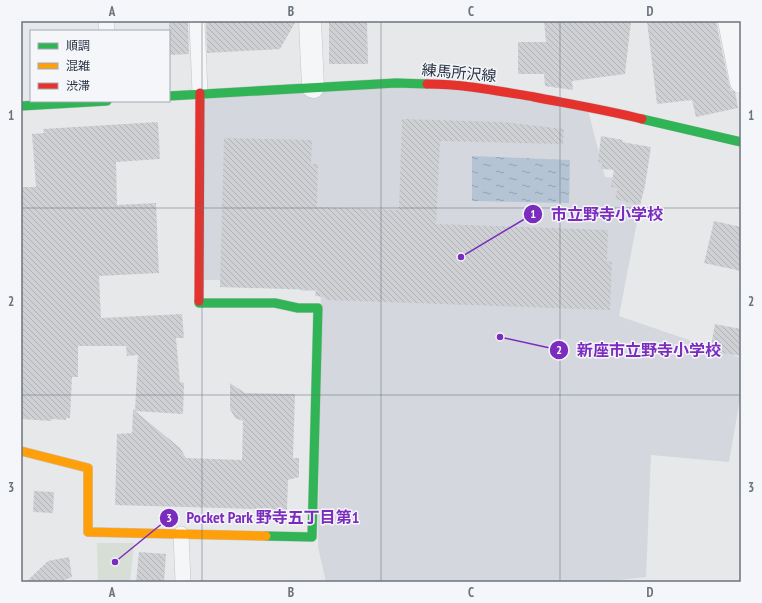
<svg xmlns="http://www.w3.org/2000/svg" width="762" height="603" font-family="'PT Sans Narrow','Noto Sans JP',sans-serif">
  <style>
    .built { fill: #d4d7dd }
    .green { fill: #d6ded6 }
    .water { fill: url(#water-ripples) }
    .building { fill: url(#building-back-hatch) }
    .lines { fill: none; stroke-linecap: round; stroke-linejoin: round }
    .lane-casing { stroke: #c4c6c8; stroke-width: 16 }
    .street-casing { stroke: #c4c6c8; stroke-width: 23 }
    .fast-casing { stroke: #c4c6c8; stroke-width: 10 }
    .slow-casing { stroke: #c4c6c8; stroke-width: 10 }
    .jam-casing { stroke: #c4c6c8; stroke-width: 10 }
    .lane { stroke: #f5f6f7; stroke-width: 15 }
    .street { stroke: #f5f6f7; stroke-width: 22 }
    .fast { stroke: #30b455; stroke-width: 9 }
    .slow { stroke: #ff9f0a; stroke-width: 9 }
    .jam { stroke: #e5322d; stroke-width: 9 }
    .grid { fill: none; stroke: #6c737f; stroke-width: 1; stroke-opacity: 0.55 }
    .labels { text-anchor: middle; stroke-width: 3; stroke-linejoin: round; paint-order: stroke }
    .street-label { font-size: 15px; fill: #2b3445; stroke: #f4f6f9 }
    .leader { fill: none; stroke: #7b2cbf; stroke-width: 1.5 }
    .callout-dot { fill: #7b2cbf; stroke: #f4f6f9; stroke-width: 1.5 }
    .mark-label { font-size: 12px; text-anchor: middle; font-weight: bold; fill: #fff }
    .callout-label { font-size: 16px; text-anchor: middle; font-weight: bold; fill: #7b2cbf; stroke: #f4f6f9; stroke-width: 3; stroke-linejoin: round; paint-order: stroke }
    .neatline { fill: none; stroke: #6c737f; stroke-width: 1.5 }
    .grid-label { font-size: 13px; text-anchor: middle; font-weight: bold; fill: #6c737f }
  </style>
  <defs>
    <pattern id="water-ripples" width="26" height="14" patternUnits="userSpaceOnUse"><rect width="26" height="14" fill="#b4c4d5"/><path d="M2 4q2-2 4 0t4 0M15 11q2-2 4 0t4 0" fill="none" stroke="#93a0af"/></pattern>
    <pattern id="building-back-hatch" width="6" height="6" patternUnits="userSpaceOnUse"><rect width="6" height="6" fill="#ced0d3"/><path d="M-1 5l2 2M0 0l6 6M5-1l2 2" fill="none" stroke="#b1b3b6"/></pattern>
  </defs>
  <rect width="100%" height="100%" fill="#e6e8ea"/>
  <!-- built -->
  <path class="built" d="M418,82L588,110L605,177L645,180L619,316L741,358V393L729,462L651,455L646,577L602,582H326L318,547L321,291H303L282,280H201L205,92Z"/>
  <!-- green -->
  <path class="green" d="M97,543H134L130,582H98Z"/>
  <!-- water -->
  <path class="water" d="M472,156L570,160L569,203L472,201Z"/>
  <!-- building -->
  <path class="building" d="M169,21H188L189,54L169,55Z
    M206,21H296L280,49L207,53Z
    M329,21H367L368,64H329Z
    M544,21H631L625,74L572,81L573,90L545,86L544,74H518V42H546Z
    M647,21H716L729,84L731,90L735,92L738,108L696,117L692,100L657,104Z
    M402,119L502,122L564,129L563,144L440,141L436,224L608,230L607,261L612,262L610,310L327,300L324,297L315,296L316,290L220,287L224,138L312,140L311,164H318L317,207L399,210Z
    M158,122L160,159L116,162L117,205L156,203L159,273L99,276L101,318L182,314L184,338H176L180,382L184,383L183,414L135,411L180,448L186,458L242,460L243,421L235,418L230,409V383L245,393L295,394L293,458H299V477L288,480L287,510L115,505L117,434L132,433L133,409L135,411L138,355L127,356L126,346H78V377H72L70,418H66V420L51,419L52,421L21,419V187H36L32,134L44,133L43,129Z
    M601,136L623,140L622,142L651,147L645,186L640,205L615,199L618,188L611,187L614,170L601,169L602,163L598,162Z
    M714,221L741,227V271L704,263Z
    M715,324L741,329V356L710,351Z
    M34,491L54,492L53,513L33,512Z
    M139,552L166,554L164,582H136Z
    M69,557L72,577L60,582H26L48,561Z"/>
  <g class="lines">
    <!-- lane casing -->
    <g class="lane-casing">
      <path id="lane" d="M106,21L107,31
        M197,21L200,93
        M181,534L183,582"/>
    </g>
    <!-- street casing -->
    <g class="street-casing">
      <path id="street" d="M310,21L313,87
        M729,21L741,82"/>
    </g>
    <!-- fast casing -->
    <g class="fast-casing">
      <path id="fast" d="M169,96L396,83L427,84
        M21,106L107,101
        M642,119L741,142
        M199,301V303H275L298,308H318L312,537L266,536"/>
    </g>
    <!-- slow casing -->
    <g class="slow-casing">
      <path id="slow" d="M21,451L88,468V532L266,536"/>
    </g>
    <!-- jam casing -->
    <g class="jam-casing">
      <path id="jam" d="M427,84C463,84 498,91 534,97C570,104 606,110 642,119
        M199,301L200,93"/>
    </g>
    <!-- lane -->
    <use href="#lane" class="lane"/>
    <!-- street -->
    <use href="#street" class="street"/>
    <!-- fast -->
    <use href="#fast" class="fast"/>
    <!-- slow -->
    <use href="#slow" class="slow"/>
    <!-- jam -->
    <use href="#jam" class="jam"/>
  </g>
  <!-- grid -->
  <path class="grid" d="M202,21V582M381,21V582M560,21V582M21,208H741M21,395H741"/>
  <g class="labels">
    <!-- street labels -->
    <g class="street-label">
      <text transform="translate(459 73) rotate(5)" y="5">練馬所沢線</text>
    </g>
  </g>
  <!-- callouts -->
  <path class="leader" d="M461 257L533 214M500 337L559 350M115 562L169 518"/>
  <g class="callout-dot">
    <circle cx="461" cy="257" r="4"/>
    <circle cx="500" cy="337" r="4"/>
    <circle cx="115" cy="562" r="4"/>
    <circle cx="533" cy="214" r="10"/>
    <circle cx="559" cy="350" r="10"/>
    <circle cx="169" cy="518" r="10"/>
  </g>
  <g class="mark-label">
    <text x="533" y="218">1</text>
    <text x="559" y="354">2</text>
    <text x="169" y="522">3</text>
  </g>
  <g class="callout-label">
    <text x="607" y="220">市立野寺小学校</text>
    <text x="649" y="356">新座市立野寺小学校</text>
    <text x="273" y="523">Pocket Park 野寺五丁目第1</text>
  </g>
  <!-- border -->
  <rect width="762" height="603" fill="none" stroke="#f4f6f9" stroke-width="44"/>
  <!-- legend -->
  <rect x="30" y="30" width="140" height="72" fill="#f4f6f9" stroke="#a4a8b1"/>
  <rect x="38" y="43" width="20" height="6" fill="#30b455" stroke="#a4a8b1"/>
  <text x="66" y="50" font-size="12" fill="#2b3445">順調</text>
  <rect x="38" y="63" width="20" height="6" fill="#ff9f0a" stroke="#a4a8b1"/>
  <text x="66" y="70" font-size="12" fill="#2b3445">混雑</text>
  <rect x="38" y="83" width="20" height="6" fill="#e5322d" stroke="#a4a8b1"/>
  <text x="66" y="90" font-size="12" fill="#2b3445">渋滞</text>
  <rect x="22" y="22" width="718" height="559" class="neatline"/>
  <g class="grid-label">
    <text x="112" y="16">A</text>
    <text x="291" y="16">B</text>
    <text x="471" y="16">C</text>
    <text x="650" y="16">D</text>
    <text x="11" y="120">1</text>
    <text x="751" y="120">1</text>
    <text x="11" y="306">2</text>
    <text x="751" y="306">2</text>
    <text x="11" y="492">3</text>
    <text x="751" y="492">3</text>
    <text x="112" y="597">A</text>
    <text x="291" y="597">B</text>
    <text x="471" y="597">C</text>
    <text x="650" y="597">D</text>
  </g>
</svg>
